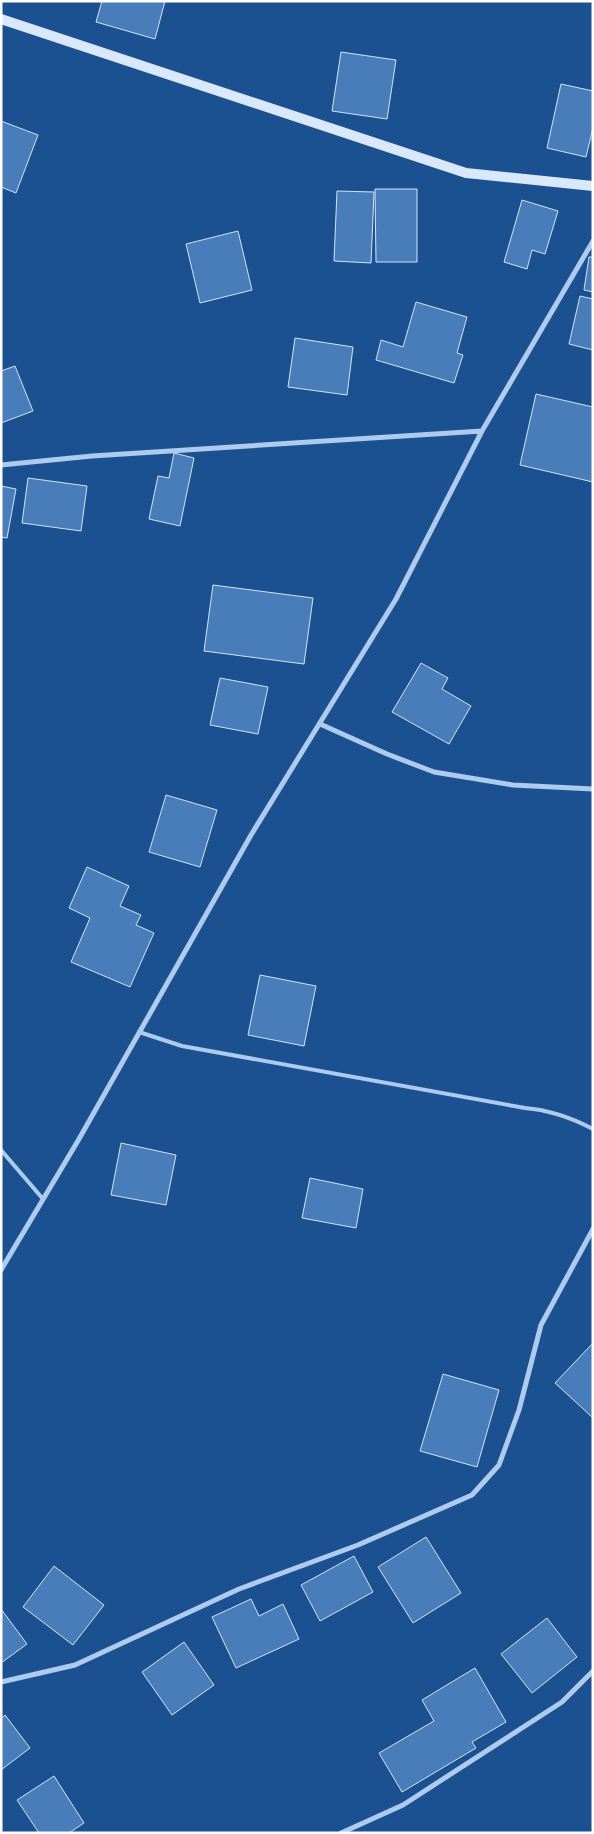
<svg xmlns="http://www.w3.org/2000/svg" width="594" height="1834" font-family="Helvetica,sans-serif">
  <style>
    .building { fill: #497dba; stroke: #d2e5fa }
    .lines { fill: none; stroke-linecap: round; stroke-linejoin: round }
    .lane { stroke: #accbee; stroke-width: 4 }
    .street { stroke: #accbee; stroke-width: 5 }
    .secondary { stroke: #d9e8fa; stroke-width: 10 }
  </style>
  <rect width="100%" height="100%" fill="#1c5191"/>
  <!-- building -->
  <path class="building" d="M102,1H165L155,39L96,22Z
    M341,52L396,60L387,119L332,111Z
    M561,84L593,91V128L586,157L547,148Z
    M1,121L38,135L16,193L1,187Z
    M375,189H417V262H376Z
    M337,191L374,192L371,263L334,261Z
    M522,200L558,211L545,254L532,250L527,269L504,262Z
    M238,231L252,290L200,303L186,244Z
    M589,257H593V292L584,290Z
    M580,296L593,299V350L569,344Z
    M416,302L467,317L457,353L463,355L454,383L376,360L381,340L403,347Z
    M295,338L353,347L347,395L288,387Z
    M15,366L33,411L1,423V371Z
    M536,394L593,407V482L520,465Z
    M174,453L194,458L180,526L149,519L158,476L169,478Z
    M28,478L87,486L81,531L22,523Z
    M1,486L16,489L7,538L1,537Z
    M213,585L313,598L304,664L204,651Z
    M421,663L448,678L442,689L471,706L449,744L392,712Z
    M220,678L268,687L258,734L210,725Z
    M166,795L217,810L200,867L149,852Z
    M87,867L129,886L120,906L141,915L136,925L154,933L130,987L71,962L90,918L69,908Z
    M260,975L316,986L304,1046L248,1035Z
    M121,1143L176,1155L166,1205L111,1195Z
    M310,1178L363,1189L356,1228L302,1218Z
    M593,1343V1418L555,1383Z
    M443,1374L499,1390L477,1467L420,1451Z
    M426,1537L461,1593L413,1623L378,1567Z
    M354,1556L373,1592L320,1621L301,1585Z
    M54,1566L104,1605L73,1645L23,1607Z
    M251,1599L259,1616L283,1604L299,1639L236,1668L212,1617Z
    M1,1609L27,1644L1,1663Z
    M547,1618L577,1657L532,1693L501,1654Z
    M184,1642L214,1685L172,1715L142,1672Z
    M475,1668L506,1722L472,1742L476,1748L402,1792L379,1753L434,1721L422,1700Z
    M5,1715L30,1748L1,1770V1719Z
    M54,1776L84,1823L69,1833H39L17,1800Z"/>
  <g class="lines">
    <!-- lane -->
    <path class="lane" d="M139,1032L182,1046L525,1108C550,1110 570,1117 593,1129
      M1,1150L43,1199"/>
    <!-- street -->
    <path class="street" d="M1,465L92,456L482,431
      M320,724L387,754L434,772L513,785L593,789
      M1,1270L79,1139L251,835L396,599L482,431L593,241
      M1,1682L75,1665L239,1589L358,1545L472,1495L499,1465L519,1410L541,1325L593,1229
      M341,1833L403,1805L562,1702L593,1671"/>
    <!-- secondary -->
    <path class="secondary" d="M1,19L466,173L593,186"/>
  </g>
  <!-- border -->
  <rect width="594" height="1834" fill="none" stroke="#ffffff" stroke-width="5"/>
</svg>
